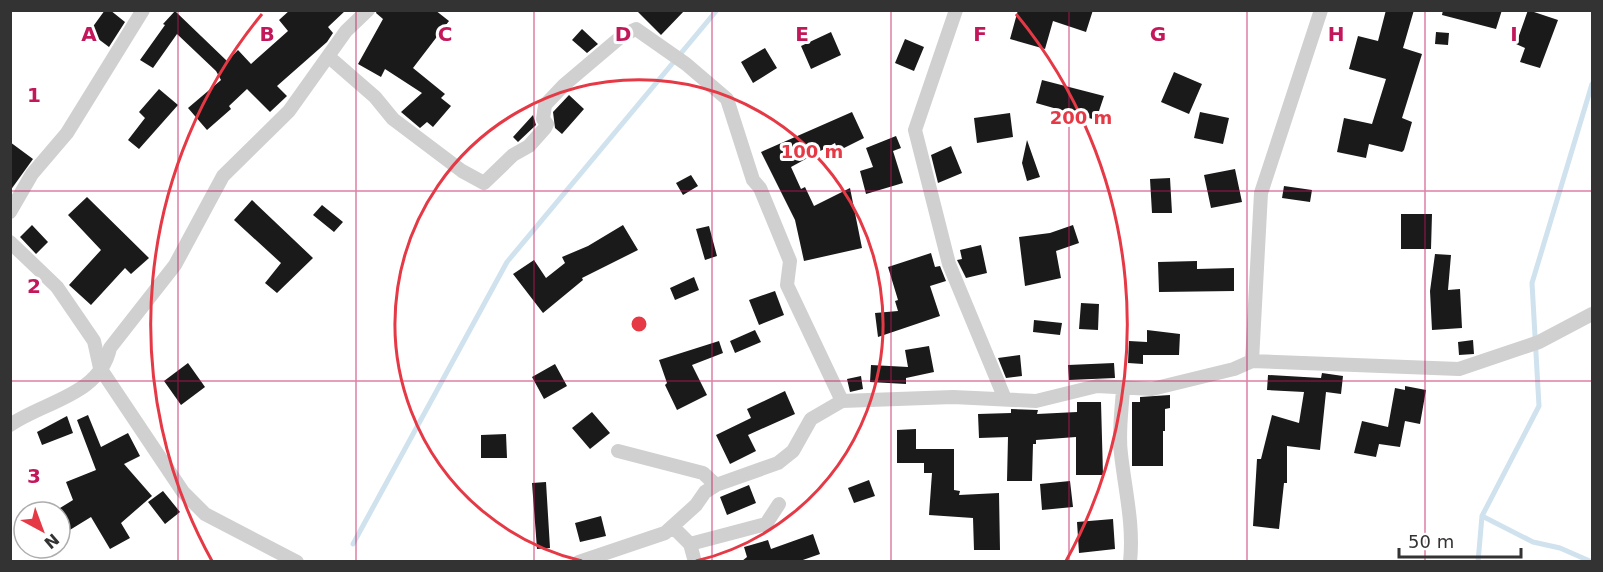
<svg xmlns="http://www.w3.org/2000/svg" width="1603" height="572" font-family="'DejaVu Sans',sans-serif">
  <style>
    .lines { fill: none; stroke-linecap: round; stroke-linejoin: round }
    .stream { stroke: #cfe2ee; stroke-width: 5 }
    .building { fill: #1a1a1a }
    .street { stroke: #d0d0d0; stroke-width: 14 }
    .grid { fill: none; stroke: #c2185b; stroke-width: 1.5; stroke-opacity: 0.55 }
    .ring { fill: none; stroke: #e63946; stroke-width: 3 }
    .grid-label { font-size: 20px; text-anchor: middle; font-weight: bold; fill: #c2185b; stroke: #fff; stroke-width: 6; stroke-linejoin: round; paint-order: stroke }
    .centre { fill: #e63946; stroke: #fff; stroke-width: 3 }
    .ring-label { font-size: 18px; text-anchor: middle; font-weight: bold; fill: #e63946; stroke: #fff; stroke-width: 6; stroke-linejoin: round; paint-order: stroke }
  </style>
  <rect width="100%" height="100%" fill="#fff"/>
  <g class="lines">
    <!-- stream -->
    <path class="stream" d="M1482,516L1533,542L1560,548L1592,562
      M353,544L507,262L717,10
      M1478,562L1482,516L1539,406L1532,283L1592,84"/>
  </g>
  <!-- building -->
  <path class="building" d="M105,10H110L125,22L109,47L89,32Z
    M290,10H346L328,27L333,33L327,42L277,86L287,96L270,112L247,89L229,106L231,109L207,130L188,108L221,80L216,71L177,34L153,68L140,60L165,25L163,24L175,11L227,61L238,50L251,64L288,31L279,20Z
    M377,10H435L449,21L413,68L445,94L441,98L451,106L433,127L427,122L420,128L401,112L422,93L385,69L381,77L358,64L383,19L376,13Z
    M636,10H685L661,35Z
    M1018,10H1093L1086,32L1053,21L1045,49L1010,39Z
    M1386,10H1414L1403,48L1422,54L1402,118L1412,122L1404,150L1402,152L1369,144L1366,158L1337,152L1344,118L1372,124L1386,79L1349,69L1358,36L1378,41Z
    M1443,10H1502L1496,29L1442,15Z
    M1528,10L1558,20L1540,68L1520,62L1525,48L1516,44Z
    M582,29L598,44L587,53L572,40Z
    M831,32L841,55L811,69L801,46Z
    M1436,32L1449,33L1448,45L1435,44Z
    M905,39L924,47L914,71L895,63Z
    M765,48L777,68L753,83L741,62Z
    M1174,72L1202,84L1189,114L1161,102Z
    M1042,80L1104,96L1096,120L1036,103Z
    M159,89L178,105L139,149L128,140L145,118L139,112Z
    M569,95L584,109L562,134L555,128L553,112Z
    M852,112L864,138L838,151L835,143L791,167L801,189L805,187L814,206L850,188L862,248L804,261L795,220L761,152Z
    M1200,112L1229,118L1223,144L1194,138Z
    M1010,113L1013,137L977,143L974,118Z
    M533,115L536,125L518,142L513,137Z
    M896,136L901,148L893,151L903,183L866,194L860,171L873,167L866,148Z
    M1027,140L1040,177L1027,181L1022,163Z
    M10,142L33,159L10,191Z
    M951,146L962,173L938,183L931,155Z
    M1235,169L1242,202L1211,208L1204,175Z
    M691,175L698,186L683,195L676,183Z
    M1170,178L1172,213H1152L1150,179Z
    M1284,186L1312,190L1310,202L1282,198Z
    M87,197L149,258L131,274L125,268L91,305L69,285L101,250L68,215Z
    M252,200L313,258L277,293L265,283L281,263L234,220Z
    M322,205L343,222L334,232L313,215Z
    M1401,214H1432L1431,249H1401Z
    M32,225L48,242L36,254L20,237Z
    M623,225L638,250L582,278L583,280L543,313L513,274L534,260L546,278L565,263L562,257L588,246Z
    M1073,225L1079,243L1056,251L1061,278L1025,286L1019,237L1050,233Z
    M709,226L717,256L705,260L696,229Z
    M981,245L987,273L966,278L957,260L962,259L960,250Z
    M931,253L935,267L940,266L946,281L930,286L940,316L878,337L875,313L898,311L895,301L898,300L888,267Z
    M1435,254L1451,255L1448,290L1460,289L1462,328L1432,330L1430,291Z
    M1197,261V269L1234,268V291L1159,292L1158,262Z
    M694,277L699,290L675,300L670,288Z
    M775,291L784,315L759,325L749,300Z
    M1081,303L1099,304L1098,330L1079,329Z
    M1034,320L1062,323L1060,335L1033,332Z
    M755,330L761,342L735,353L730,341Z
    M1147,330L1180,334L1179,355H1143V364L1128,363L1129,341L1147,342Z
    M1473,340L1474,354L1459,355L1458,342Z
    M719,341L723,353L692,365L707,395L677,410L665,385L667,383L659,360Z
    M929,346L934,372L906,378V384L870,382L871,365L908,367L905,350Z
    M1020,355L1022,376L1006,378L998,358Z
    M188,363L205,387L181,405L164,381Z
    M1114,363L1115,378L1069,380L1068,365Z
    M555,364L567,386L544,399L532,377Z
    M1322,373L1343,376L1341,394L1326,392L1320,450L1287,446V483H1284L1279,529L1253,526L1257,459H1261L1272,415L1299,423L1304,392L1267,390L1268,375L1321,378Z
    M861,376L863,389L850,392L847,379Z
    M1405,386L1426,390L1420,424L1405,421L1400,447L1379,444L1376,457L1354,453L1362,421L1388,427L1395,388L1405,390Z
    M785,391L795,414L748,435L756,451L730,464L716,435L751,418L747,409Z
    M1170,395V408L1165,409V431H1163V466H1132V402H1140V397Z
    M1077,402H1101L1103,475H1076V437L1036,440V444H1033L1032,481H1007L1008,437L979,438L978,414L1011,413V409L1038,410L1037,414L1077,412Z
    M592,412L610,433L590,449L572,428Z
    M88,415L101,447L128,433L140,456L124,464L152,496L121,523L130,538L110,549L91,517L60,536V508L73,500L66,482L96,470L77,420Z
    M67,416L73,433L42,445L37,432Z
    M916,429V449H954V490L960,491L959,495L999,493L1000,550H974L973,518L929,515L932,473H924V463H897V430Z
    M506,434L507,458H481V435Z
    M869,480L875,496L854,503L848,488Z
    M1070,481L1073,507L1042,510L1040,484Z
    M546,482L550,548L537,549L532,483Z
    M749,485L756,503L727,515L720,497Z
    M163,491L180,512L165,524L148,502Z
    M601,516L606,536L580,542L575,523Z
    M1113,519L1115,549L1079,553L1077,522Z
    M813,534L820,554L800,561H742L747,557L744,547L768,540L771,549Z"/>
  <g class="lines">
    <!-- street -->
    <path class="street" d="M956,10L915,130L949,264L1005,399
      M329,57L375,97L393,119L462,171L484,183L513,155L529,146L545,128L547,124L543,119L545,105L564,85L623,35L636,29L686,64L727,99L753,180L760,188L790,261L787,285L842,401
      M10,212L32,174L67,133L143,10
      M10,242L57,287L94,341L100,368L183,492L205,514L297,562
      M1252,361L1261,193L1321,10
      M1123,388C1122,409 1118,433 1121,454C1125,490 1134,525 1130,562
      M10,425C45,401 100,395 110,348L175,265L223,176L289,111L346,31L368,10
      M618,451L703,473L716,485
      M673,527L690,544L695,562
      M690,544L766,524L779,504
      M579,562L665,533L696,505L705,492L716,485L778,463L793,451L811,419L842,401L953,397L1036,401L1097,386L1152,389L1234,369L1252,361L1459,369L1539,342L1592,314"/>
  </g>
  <!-- grid -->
  <path class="grid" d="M178,10V562M356,10V562M534,10V562M712,10V562M891,10V562M1069,10V562M1247,10V562M1425,10V562M10,191H1592M10,381H1592"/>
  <!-- distance rings -->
  <g class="ring">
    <path d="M582 561A244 244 0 1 1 696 561"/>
    <path d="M212 561A488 488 0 0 1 262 14M1016 14A488 488 0 0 1 1066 561"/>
  </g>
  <g class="grid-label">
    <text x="89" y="41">A</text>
    <text x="267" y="41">B</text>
    <text x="445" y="41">C</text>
    <text x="623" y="41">D</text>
    <text x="802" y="41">E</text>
    <text x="980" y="41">F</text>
    <text x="1158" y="41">G</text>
    <text x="1336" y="41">H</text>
    <text x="1514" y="41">I</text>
    <text x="34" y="102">1</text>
    <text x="34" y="293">2</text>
    <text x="34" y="483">3</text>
  </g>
  <circle cx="639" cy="324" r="9" class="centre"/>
  <g class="ring-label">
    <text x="1081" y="124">200 m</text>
    <text x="812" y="158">100 m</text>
  </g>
  <!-- border -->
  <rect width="1603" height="572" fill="none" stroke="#333333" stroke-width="24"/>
  <!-- north arrow -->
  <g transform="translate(42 530) rotate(139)"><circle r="28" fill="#ffffff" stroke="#adadad" stroke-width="1.5"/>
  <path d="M0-4.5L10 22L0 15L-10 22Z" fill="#e63946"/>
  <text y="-9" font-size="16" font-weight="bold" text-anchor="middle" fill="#333333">N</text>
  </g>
  <!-- scale -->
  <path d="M1399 548v9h122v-9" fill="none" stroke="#333333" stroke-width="3"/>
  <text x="1408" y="548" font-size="18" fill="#333333" stroke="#ffffff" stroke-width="4.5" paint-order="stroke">50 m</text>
</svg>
